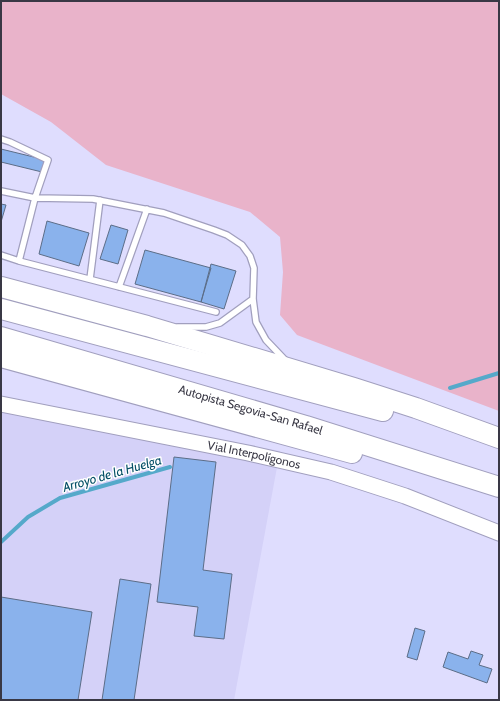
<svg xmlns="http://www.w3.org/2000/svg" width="500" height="701" font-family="Cabin,sans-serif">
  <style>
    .built { fill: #d4d1f8 }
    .green { fill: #e9b3ca }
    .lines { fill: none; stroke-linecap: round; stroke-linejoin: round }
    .stream { stroke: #55a9ca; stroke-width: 4 }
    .building { fill: #8ab2ec; stroke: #5c6d87 }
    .service-casing { stroke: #a19fbe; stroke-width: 8 }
    .secondary-casing { stroke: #a19fbe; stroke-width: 17 }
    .motorway-casing { stroke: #a19fbe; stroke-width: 22 }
    .service { stroke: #fff; stroke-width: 5.5 }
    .secondary { stroke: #fff; stroke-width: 15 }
    .motorway { stroke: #fff; stroke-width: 20 }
    .labels { text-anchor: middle; stroke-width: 3; stroke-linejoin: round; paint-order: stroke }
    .street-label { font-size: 12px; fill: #393845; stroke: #fff }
    .water-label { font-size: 13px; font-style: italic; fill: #065067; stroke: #fff }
  </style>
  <rect width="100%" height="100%" fill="#dfddfe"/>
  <!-- built -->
  <path class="built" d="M1,398L280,451L234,700H1Z"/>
  <!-- green -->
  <path class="green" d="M1,1H499V411L297,335L280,315L283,272L280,237L250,212L106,165L51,122L1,94Z"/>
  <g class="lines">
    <!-- stream -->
    <path class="stream" d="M450,388L499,373
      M1,542L28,517L60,498L170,467"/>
  </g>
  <!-- building -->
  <path class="building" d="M1,149L46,160L42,172L1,162Z
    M1,204L6,205L1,222Z
    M47,221L89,233L79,266L39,254Z
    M111,225L128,230L118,264L100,259Z
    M145,250L211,268L201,302L135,284Z
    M211,264L236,271L224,309L201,302Z
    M174,457L216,462L203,570L232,574L224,639L194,636L198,607L157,602Z
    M120,579L151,584L134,700H102Z
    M1,597L92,612L78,700H1Z
    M415,628L425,631L417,660L407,657Z
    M471,651L483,655L479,665L492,669L487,683L443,667L448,652L468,659Z"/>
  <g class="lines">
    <!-- service casing -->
    <g class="service-casing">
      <path id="service" d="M1,139L10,142L48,160L35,198L93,199L164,213L214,230L227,235L242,245L250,256L254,268L253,299L256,322L266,340L285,360
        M1,191L35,198L19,261L216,312
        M1,255L19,261
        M90,279L100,200
        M119,287L147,209
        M178,327H206L220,323L253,299"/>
    </g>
    <!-- secondary casing -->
    <g class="secondary-casing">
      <g id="secondary">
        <path id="s1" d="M1,404L248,453L331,472L405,496L499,533"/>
      </g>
    </g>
    <!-- motorway casing -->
    <g class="motorway-casing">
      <g id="motorway">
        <path d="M1,287L147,326L354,388L416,408L499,438"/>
        <path d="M1,309L383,411"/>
        <path id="s2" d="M1,337L306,426L499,487"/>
        <path d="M1,357L352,453"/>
      </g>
    </g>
    <!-- service -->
    <use href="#service" class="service"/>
    <!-- secondary -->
    <use href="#secondary" class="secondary"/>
    <!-- motorway -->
    <use href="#motorway" class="motorway"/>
  </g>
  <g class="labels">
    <!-- street labels -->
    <g class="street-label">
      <text dy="4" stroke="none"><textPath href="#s2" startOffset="260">Autopista Segovia-San Rafael</textPath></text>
      <text dy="4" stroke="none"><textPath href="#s1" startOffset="258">Vial Interpolígonos</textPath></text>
    </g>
    <!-- water labels -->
    <g class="water-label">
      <text transform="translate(112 473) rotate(-16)" y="5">Arroyo de la Huelga</text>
    </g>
  </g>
  <!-- border -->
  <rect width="500" height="701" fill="none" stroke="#393845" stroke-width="4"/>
</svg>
